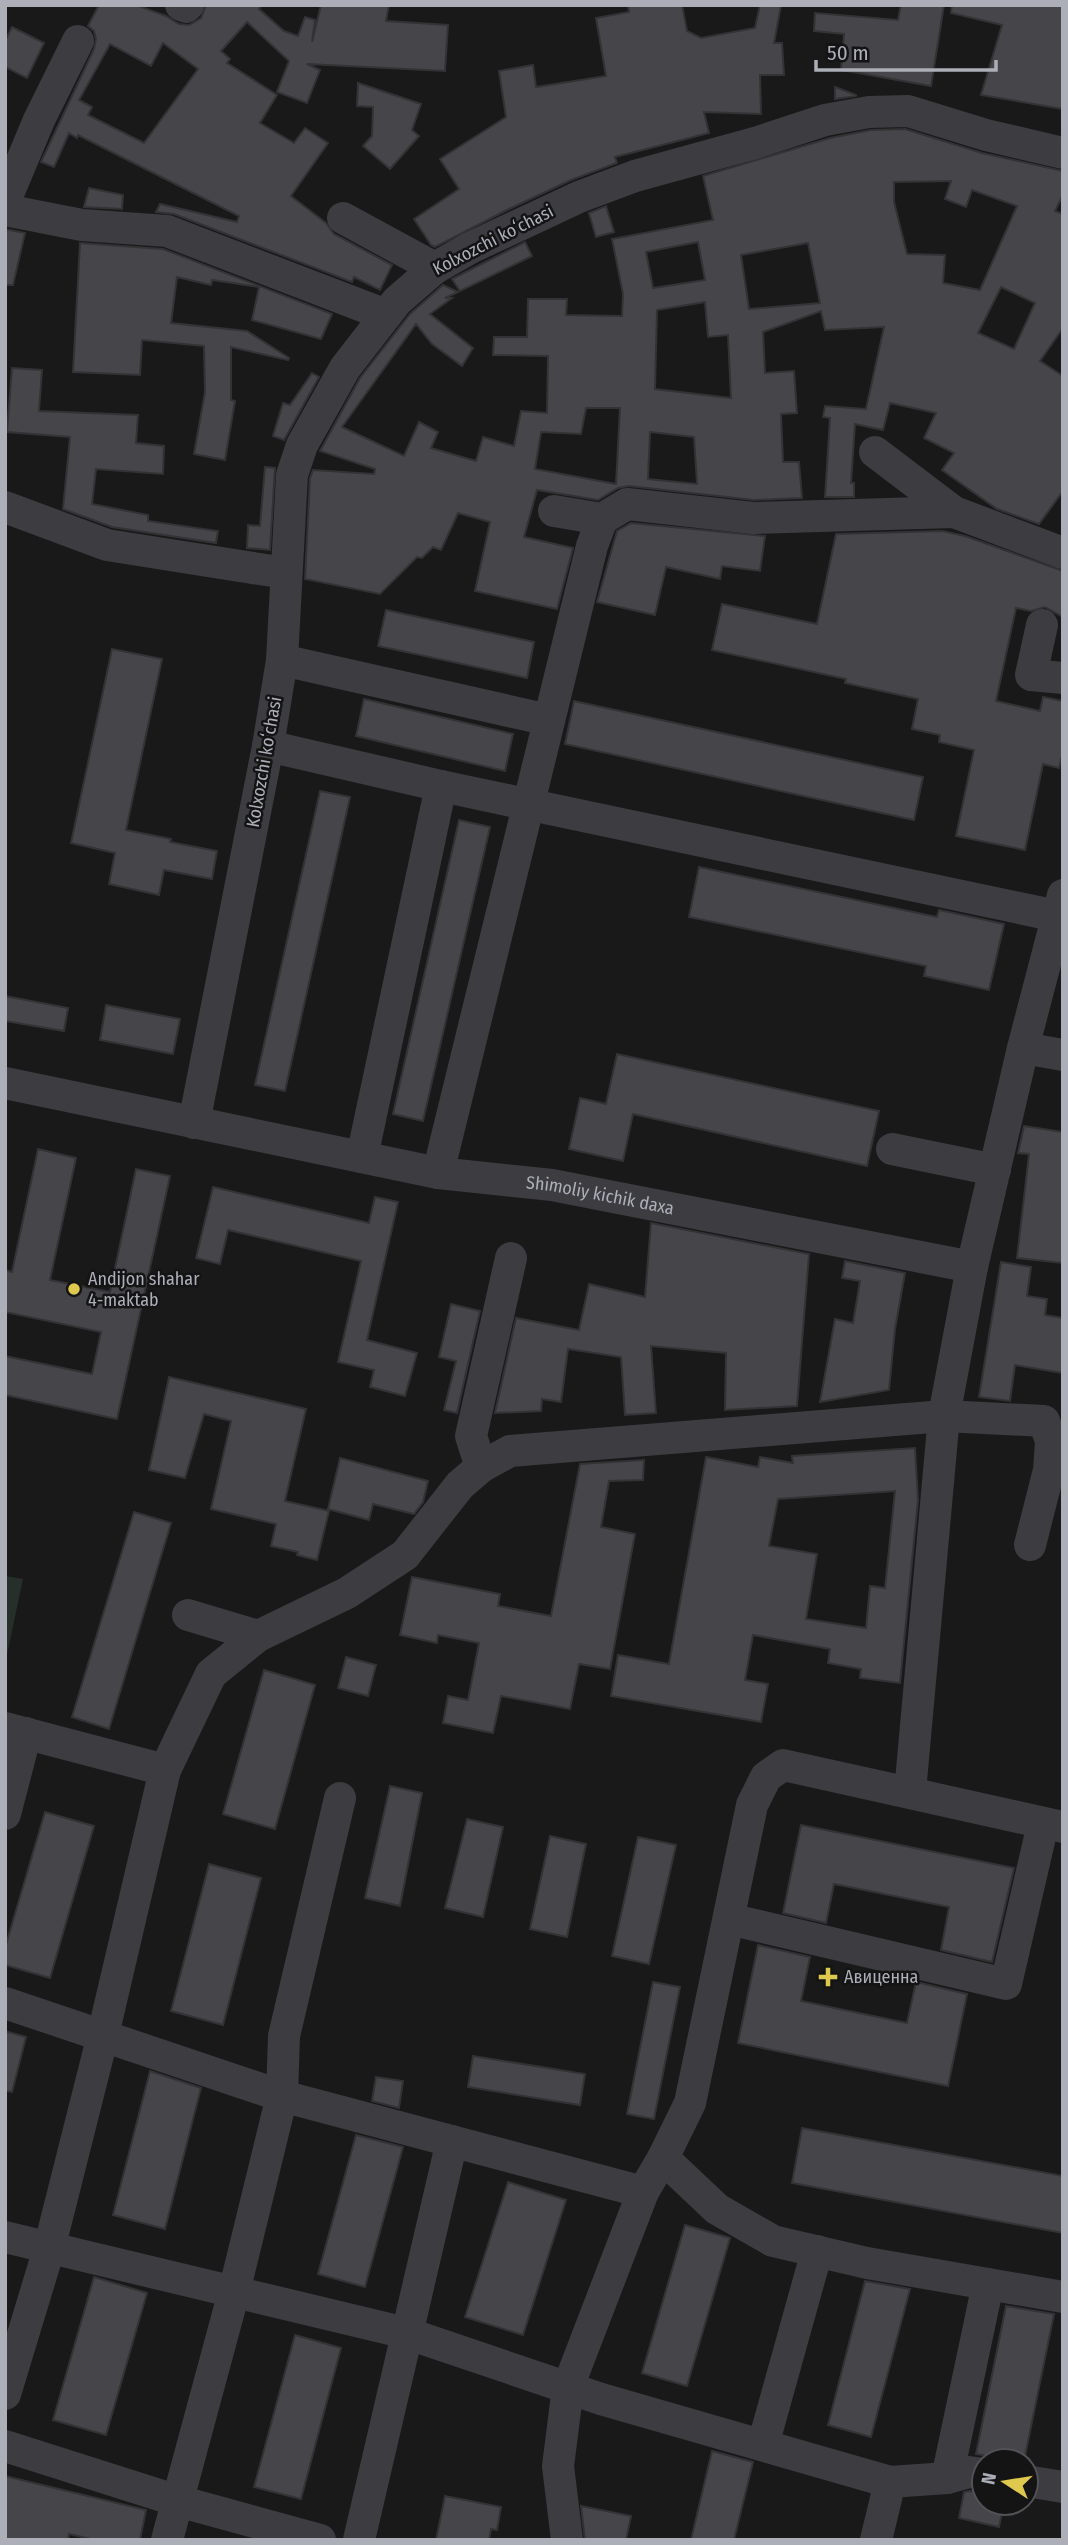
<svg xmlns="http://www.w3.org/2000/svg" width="1068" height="2545" font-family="'Fira Sans Condensed',sans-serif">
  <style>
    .green { fill: #272f2a }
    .building { fill: #46464a; stroke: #333336; stroke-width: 2; fill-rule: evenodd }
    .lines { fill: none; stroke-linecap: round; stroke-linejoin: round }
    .minor { stroke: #3c3c41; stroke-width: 32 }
    .poi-dot { fill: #dec84d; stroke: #141415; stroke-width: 2.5 }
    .labels { text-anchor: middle; stroke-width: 5; stroke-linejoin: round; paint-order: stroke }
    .street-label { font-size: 18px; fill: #acaeb8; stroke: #141415 }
    .poi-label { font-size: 18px; fill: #acaeb8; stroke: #141415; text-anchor: start }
  </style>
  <rect width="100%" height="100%" fill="#19191a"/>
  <!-- green -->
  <path class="green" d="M5,1576L23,1579L5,1664Z"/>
  <!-- building -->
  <path class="building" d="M99,5H136L166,16L179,24L189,25L201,18L206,5H262L259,9L284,31L298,36L305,17L315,20L312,42L321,5H389L386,21L448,25L445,71L307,64L320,70L307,103L277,92L289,61L247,22L221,51L230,59L227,63L277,95L260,123L294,143L305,128L328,143L291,196L326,223L334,234L392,265L380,290L354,277L352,282L174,214L156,212L160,204L237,222L239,216L78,135L77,138L69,133L54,167L41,162L94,49L96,39L94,31L88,26ZM163,43L198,69L144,143L88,115L92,107L79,100L110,44L151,66Z
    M628,5H682L687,31L701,38L755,28L760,5H781L774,43H782L784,75H760L761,114L704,112L709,133L615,157L617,163L571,180L509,209L435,247L431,245L414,219L459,189L440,159L506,117L499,71L533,65L536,87L606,76L596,18L629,12Z
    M901,5H944L931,86L841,70L844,34L814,31L815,13L898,20Z
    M952,5H1063V109L981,95L1002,25L951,13Z
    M12,27L44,43L27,78L5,67V41Z
    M358,83L421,104L412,130L419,136L390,169L363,146L372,136L373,107L357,106Z
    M835,87L856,95V96L835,99Z
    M905,129L982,153L1063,171V195L1055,211L1063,214V328L1040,361L1063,376V491L1039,524L997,509L942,470L954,453L924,438L936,413L890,403L883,430L855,424L851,483H854V497H825L830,418L823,417L825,406L866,409L884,327L825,330L821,311L763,332L765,373L794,371L797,413L781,414L783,462H799L802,498L754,500L629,486L618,488L598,500L537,490L524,537L573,548L557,609L475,591L490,522L458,513L441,550L433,547L422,558L417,557L380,594L305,579L310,478L313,470L374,474L375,469L320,451L360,378L410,314L443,285L458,292L445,298H452L430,314L473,348L462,366L432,344L416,324L342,427L404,456L419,422L438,432L431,448L476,461L483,437L514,446L521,411L547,413L548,356L493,355L494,337H527L528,299H567L566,315L622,316L623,294L612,239L713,220L703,176L830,138L871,130ZM951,181L945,199L966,207L972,190L1017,206L980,290L943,283L945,255L907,254L894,202V182ZM698,242L705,280L653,288L646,252ZM808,243L820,303L749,309L741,255ZM1001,287L1035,303L1014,349L978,333ZM705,302L708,337L728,335L731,398L655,389L657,310ZM586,408H620L616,484L535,469L541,432L581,434ZM650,432L694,437L697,484L648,479Z
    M89,188L123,195L122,209L84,207Z
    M606,206L614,232L596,237L589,213Z
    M5,229L25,233L13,285H5Z
    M525,242L532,256L460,291L452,279Z
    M80,243L163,249L332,314L321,339L252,320L259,287L212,280L211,285L177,277L171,323L247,331L289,358L288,360L231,347V400L235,401L225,460L194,454L205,392L204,346L142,340L140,375L73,372Z
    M12,368L42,370L39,411L138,415L136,443L164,446L163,474L96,469L92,504L148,515V521L218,531L216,543L112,527L63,509L70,437L7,432Z
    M312,373L319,377L284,440L273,436L283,403L290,405Z
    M265,467L275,468L270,550L247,548L248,525L260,526Z
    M631,523L765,536L760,571L722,566L720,579L666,567L655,615L597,602L617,531Z
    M942,531L965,536L1063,571V617L1045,607L1031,611L1016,608L996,701L1040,711L1043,697L1063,701V752L1059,768L1043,764L1025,850L956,836L974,750L939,742L940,735L912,729L918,699L845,683L846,679L712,650L722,604L817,624L836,534Z
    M386,610L534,642L527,678L378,646Z
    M112,649L162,659L126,830L171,839L170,842L217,851L212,879L164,870L159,895L109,884L115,853L71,843Z
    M364,699L513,734L505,771L356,736Z
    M574,701L923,777L914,820L565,744Z
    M320,791L350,797L285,1091L255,1085Z
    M459,820L490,827L423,1121L393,1114Z
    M699,867L937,917L939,910L1004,924L989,990L924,976L926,966L689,917Z
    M5,996L68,1008L64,1031L5,1021Z
    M106,1005L180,1019L173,1054L100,1040Z
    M617,1054L879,1111L867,1166L633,1114L623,1161L569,1149L580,1098L606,1104Z
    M1024,1126L1063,1132V1263L1017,1258L1029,1154L1018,1153Z
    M38,1149L76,1158L50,1280L110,1292L136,1169L170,1176L117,1419L5,1395V1356L92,1374L101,1332L5,1312V1270L12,1272Z
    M213,1187L369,1223L375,1197L398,1202L367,1340L417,1353L405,1396L370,1387L374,1370L338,1362L361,1261L228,1230L220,1264L196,1258Z
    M651,1223L809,1254L797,1406L725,1410L726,1353L651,1346L656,1413L625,1415L621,1357L568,1349L561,1402L542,1399L541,1411L495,1413L516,1318L579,1330L589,1284L645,1297Z
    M845,1261L905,1273L895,1329L889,1390L820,1402L835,1319L853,1323L860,1281L842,1278Z
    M1001,1262L1031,1267L1027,1296L1047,1299L1045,1315L1063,1318V1373L1015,1365L1010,1401L979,1397Z
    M451,1304L480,1311L457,1413L444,1410L456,1361L439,1357Z
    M169,1377L306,1409L285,1501L329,1511L317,1560L297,1555L298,1552L271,1546L276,1524L211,1509L231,1421L204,1414L185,1478L149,1470Z
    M915,1448L918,1500L900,1683L860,1678L861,1669L828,1663L830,1649L753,1635L745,1680L768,1684L761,1722L611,1696L618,1655L669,1664L706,1457L758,1467L760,1457L793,1463L792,1456ZM895,1491L885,1588L870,1586L866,1628L806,1619L817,1554L769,1546L778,1499Z
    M340,1458L428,1481L423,1502L414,1514L373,1504L369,1520L328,1509Z
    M644,1460L643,1480L609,1481L601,1527L635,1534L610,1669L579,1664L570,1709L501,1696L493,1733L443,1723L448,1696L468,1700L479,1643L438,1635L437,1643L400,1635L412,1577L500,1594L498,1606L551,1616L580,1464Z
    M134,1512L171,1523L109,1729L72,1717Z
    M346,1657L376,1665L368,1696L338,1688Z
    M264,1670L315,1685L275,1829L223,1814Z
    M390,1786L422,1793L400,1906L365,1898Z
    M45,1812L94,1826L50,1978L5,1965V1948Z
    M467,1819L503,1827L483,1917L445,1908Z
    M801,1825L1014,1868L992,1962L941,1950L949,1907L834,1884L826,1923L783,1913Z
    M550,1836L586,1844L567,1937L530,1929Z
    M638,1837L676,1845L649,1964L612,1956Z
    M209,1864L261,1878L223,2025L171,2011Z
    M758,1945L810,1957L801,2001L907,2023L916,1982L967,1994L948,2086L738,2043Z
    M653,1982L680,1987L654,2119L627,2114Z
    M5,2031L26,2037L12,2092L5,2091Z
    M473,2056L585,2074L580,2105L468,2087Z
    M150,2071L201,2088L165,2229L113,2215Z
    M376,2077L403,2081L399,2108L372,2101Z
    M802,2128L1063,2176V2233L792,2183Z
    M356,2135L403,2147L365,2287L318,2274Z
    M508,2182L566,2200L523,2335L465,2317Z
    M685,2225L730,2238L687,2386L642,2373Z
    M94,2277L147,2293L106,2435L53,2420Z
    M865,2281L910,2289L871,2437L828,2425Z
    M1006,2306L1054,2314L1024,2461H997L987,2456L976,2454Z
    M295,2335L341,2348L301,2499L254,2487Z
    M712,2451L753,2462L734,2540H691Z
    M5,2476L146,2510L140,2540H95L69,2534L68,2540H5Z
    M970,2491L984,2492V2503H1004L999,2527L959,2518L964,2492Z
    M445,2496L501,2507L497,2530L491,2529L489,2540H436Z
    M581,2506L631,2516L626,2540H585Z"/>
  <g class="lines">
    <!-- minor -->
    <g class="minor">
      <path d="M181,5L186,7L188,5"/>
      <path d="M5,201L39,120L78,41"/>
      <path d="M5,210L82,225L167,231L386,315"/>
      <path d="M343,218L435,268"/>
      <path d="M875,452L954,512"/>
      <path d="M5,507L107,545L285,573"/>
      <path d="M554,511L602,519"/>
      <path d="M1042,625L1031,675L1063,678"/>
      <path d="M282,660L549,720"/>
      <path d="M268,746L441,786L1057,916"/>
      <path d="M1023,1048L1063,1055"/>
      <path id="s1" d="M5,1083L438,1173L552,1185L972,1267L1023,1048L1063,895"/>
      <path d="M194,1123L268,746L282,660L292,475L302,445L345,368L397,301L435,268L470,248L579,197L635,176L755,143L825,120L869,112L908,111L986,135L1063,153"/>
      <path d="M892,1149L995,1170"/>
      <path d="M362,1157L441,786"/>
      <path d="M438,1173L592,546L602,519L627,504L753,518L954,512L1063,553"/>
      <path d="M481,1467L471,1436L511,1258"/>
      <path d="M188,1615L258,1636"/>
      <path d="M5,1728L165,1770"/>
      <path d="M910,1792L944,1416L972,1267"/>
      <path d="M5,1814L26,1733"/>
      <path d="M729,1919L1006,1984L1043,1824"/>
      <path d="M5,2003L282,2096L643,2192"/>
      <path d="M663,2158L717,2209L773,2241L867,2263L1063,2297"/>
      <path d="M5,2237L406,2333L601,2399L890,2482L947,2478L969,2472L984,2474"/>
      <path d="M5,2394L49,2249L103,2035L165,1770L211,1674L258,1636L347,1593L405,1555L460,1485L481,1467L510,1451L944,1416L1044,1421L1051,1441L1049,1470L1030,1545"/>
      <path d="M763,2445L817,2251"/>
      <path d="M5,2446L178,2501L320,2540"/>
      <path d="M947,2478L988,2284"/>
      <path d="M1026,2481L1063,2487"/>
      <path d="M167,2540L234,2292L282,2096L284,2036L340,1798"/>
      <path d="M359,2540L452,2141"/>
      <path d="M567,2540L558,2466L568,2387L643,2192L663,2158L690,2103L752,1805L766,1777L783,1765L1063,1827"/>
      <path d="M876,2540L890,2482"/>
    </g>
  </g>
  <!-- markers -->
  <g class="poi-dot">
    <circle cx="74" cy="1289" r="7"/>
    <path d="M824.5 1966.5h7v7h7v7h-7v7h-7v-7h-7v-7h7z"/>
  </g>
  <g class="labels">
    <!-- street labels -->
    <g class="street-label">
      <text transform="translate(493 240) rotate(-27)" y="6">Kolxozchi koʻchasi</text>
      <text transform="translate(264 762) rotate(-80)" y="6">Kolxozchi koʻchasi</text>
      <text dy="6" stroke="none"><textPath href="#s1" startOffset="606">Shimoliy kichik daxa</textPath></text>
    </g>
    <!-- poi labels -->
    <g class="poi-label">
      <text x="88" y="1285">Andijon shahar<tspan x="88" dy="21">4-maktab</tspan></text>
      <text x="844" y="1983">Авиценна</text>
    </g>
  </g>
  <!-- border -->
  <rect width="1068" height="2545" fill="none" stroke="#acaeb8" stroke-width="14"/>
  <!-- north arrow -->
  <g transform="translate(1005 2482) rotate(282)"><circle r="33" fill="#141415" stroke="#515256" stroke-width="2"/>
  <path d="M0-5L12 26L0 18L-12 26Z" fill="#dec84d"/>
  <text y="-10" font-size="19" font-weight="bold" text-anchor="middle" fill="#acaeb8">N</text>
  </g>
  <!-- scale -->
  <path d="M816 60v10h180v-10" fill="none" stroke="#acaeb8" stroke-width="3.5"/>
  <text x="827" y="60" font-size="21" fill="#acaeb8" stroke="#141415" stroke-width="5" paint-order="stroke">50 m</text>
</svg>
